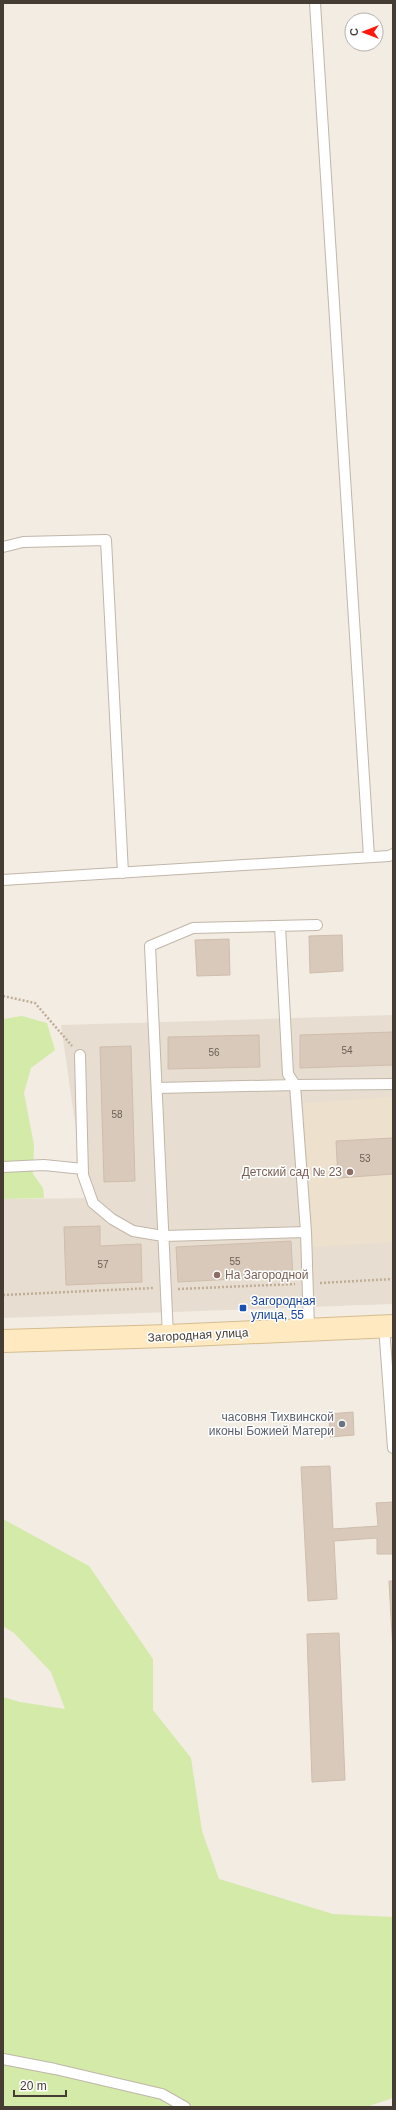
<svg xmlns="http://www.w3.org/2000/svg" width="396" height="2110" font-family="Helvetica,sans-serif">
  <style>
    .residential { fill: #e7ded1 }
    .education { fill: #ede0cc }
    .green { fill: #d3eaa9 }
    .building { fill: #d8c9bb; stroke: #d0bdab }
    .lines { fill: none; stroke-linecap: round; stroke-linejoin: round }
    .lane-casing { stroke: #c1b6a8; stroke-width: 12 }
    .secondary-casing { stroke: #d5bc8f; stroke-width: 24 }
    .path { stroke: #c1ad95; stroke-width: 2.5; stroke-dasharray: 2 2; stroke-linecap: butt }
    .lane { stroke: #fff; stroke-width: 10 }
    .secondary { stroke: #ffe9c0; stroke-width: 22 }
    .education-dot { fill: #8d6e63; stroke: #fff; stroke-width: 1.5 }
    .transit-dot { fill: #1a4fb4; stroke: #fff; stroke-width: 1.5 }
    .worship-dot { fill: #6b7280; stroke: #fff; stroke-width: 1.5 }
    .labels { text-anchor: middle; stroke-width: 3; stroke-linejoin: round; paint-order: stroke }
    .number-label { font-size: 10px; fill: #6a5f55 }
    .education-label { font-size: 12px; fill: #785e54; stroke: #fff; text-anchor: end }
    .transit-label { font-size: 12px; fill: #164399; stroke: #fff; text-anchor: start }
    .street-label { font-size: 12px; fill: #453c33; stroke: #fff }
    .worship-label { font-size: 12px; fill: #5b616d; stroke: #fff; text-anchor: end }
  </style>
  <rect width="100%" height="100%" fill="#f3ece3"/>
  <!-- residential -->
  <path class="residential" d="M393,1015V1304L3,1318V1199L93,1198L83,1179L61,1025Z"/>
  <!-- education -->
  <path class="education" d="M393,1097V1242L313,1247L303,1103Z"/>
  <!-- green -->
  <path class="green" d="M22,1016L47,1023L55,1050L31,1068L24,1093L34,1145L33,1174L43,1188L44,1198L3,1199V1019Z
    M3,1519L89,1566L153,1659V1710L191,1758L202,1831L219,1879L333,1914L393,1917V2098L366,2107H3V1697L20,1702L65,1709L51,1672L14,1633L3,1626Z"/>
  <!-- building -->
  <path class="building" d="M342,935L343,971L310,973L309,936Z
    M229,939L230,975L197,976L195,940Z
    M393,1032V1065L300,1068V1035Z
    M259,1035L260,1067L168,1069V1037Z
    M131,1046L135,1181L104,1182L100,1047Z
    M393,1138V1174L338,1178L336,1141Z
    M100,1226V1246L141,1244L142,1282L66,1285L64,1227Z
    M291,1241L293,1276L178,1282L176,1247Z
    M353,1412L354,1435L330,1437L329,1414Z
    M330,1466L333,1529L378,1526L376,1503L393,1502V1554H377V1538L334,1541L337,1599L308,1601L301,1467Z
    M389,1581H393V1652Z
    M339,1633L345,1780L312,1782L307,1634Z"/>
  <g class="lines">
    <!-- lane casing -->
    <g class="lane-casing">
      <path id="lane" d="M315,3L369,857
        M3,547L23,542L106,540L123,873
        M3,880L389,856L393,854
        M280,926L288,1074L295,1085L393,1084
        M80,1055L83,1175L93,1203L112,1219L133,1231L163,1236L306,1232
        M157,1088L295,1085L306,1232L309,1329
        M3,1167L44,1165L83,1169
        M384,1326L393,1448
        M168,1336L150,946L193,928L317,925
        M3,2059L55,2069L162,2094L185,2107"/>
    </g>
    <!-- secondary casing -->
    <g class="secondary-casing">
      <path id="secondary" d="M3,1341L168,1336L393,1326"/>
    </g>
    <!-- path -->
    <path class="path" d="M3,996L35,1003L72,1046
      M320,1283L393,1279
      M178,1289L295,1284
      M3,1295L153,1288"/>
    <!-- lane -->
    <use href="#lane" class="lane"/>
    <!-- secondary -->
    <use href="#secondary" class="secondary"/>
  </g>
  <!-- markers -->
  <g class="education-dot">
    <circle cx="350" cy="1172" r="4"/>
    <circle cx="217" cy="1275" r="4"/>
  </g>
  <rect class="transit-dot" x="239" y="1304" width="8" height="8" rx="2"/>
  <circle class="worship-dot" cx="342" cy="1424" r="4"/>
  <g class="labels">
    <!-- number labels -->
    <g class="number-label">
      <text x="347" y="1054">54</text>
      <text x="214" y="1056">56</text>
      <text x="117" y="1118">58</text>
      <text x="365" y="1162">53</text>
      <text x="235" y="1265">55</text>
      <text x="103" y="1268">57</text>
    </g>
    <!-- education labels -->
    <g class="education-label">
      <text x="342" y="1176">Детский сад № 23</text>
      <text x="225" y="1279" text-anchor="start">На Загородной</text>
    </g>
    <!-- transit labels -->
    <g class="transit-label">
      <text x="251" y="1305">Загородная<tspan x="251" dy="14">улица, 55</tspan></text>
    </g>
    <!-- street labels -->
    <g class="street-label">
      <text transform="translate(198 1335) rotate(-3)" y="4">Загородная улица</text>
    </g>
    <!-- worship labels -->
    <g class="worship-label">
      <text x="334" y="1421">часовня Тихвинской<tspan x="334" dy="14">иконы Божией Матери</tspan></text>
    </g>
  </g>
  <!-- border -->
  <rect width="396" height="2110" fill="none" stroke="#453c33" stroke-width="8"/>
  <!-- north arrow -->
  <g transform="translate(364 32) rotate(270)"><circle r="19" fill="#ffffff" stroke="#b5b1ad"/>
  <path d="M0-3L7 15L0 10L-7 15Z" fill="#ff190d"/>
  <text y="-6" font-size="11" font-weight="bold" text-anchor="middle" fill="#453c33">С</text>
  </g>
  <!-- scale -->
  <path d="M14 2090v6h52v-6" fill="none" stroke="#453c33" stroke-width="2"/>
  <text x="20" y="2090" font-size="12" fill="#453c33" stroke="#ffffff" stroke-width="3" paint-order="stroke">20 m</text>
</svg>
